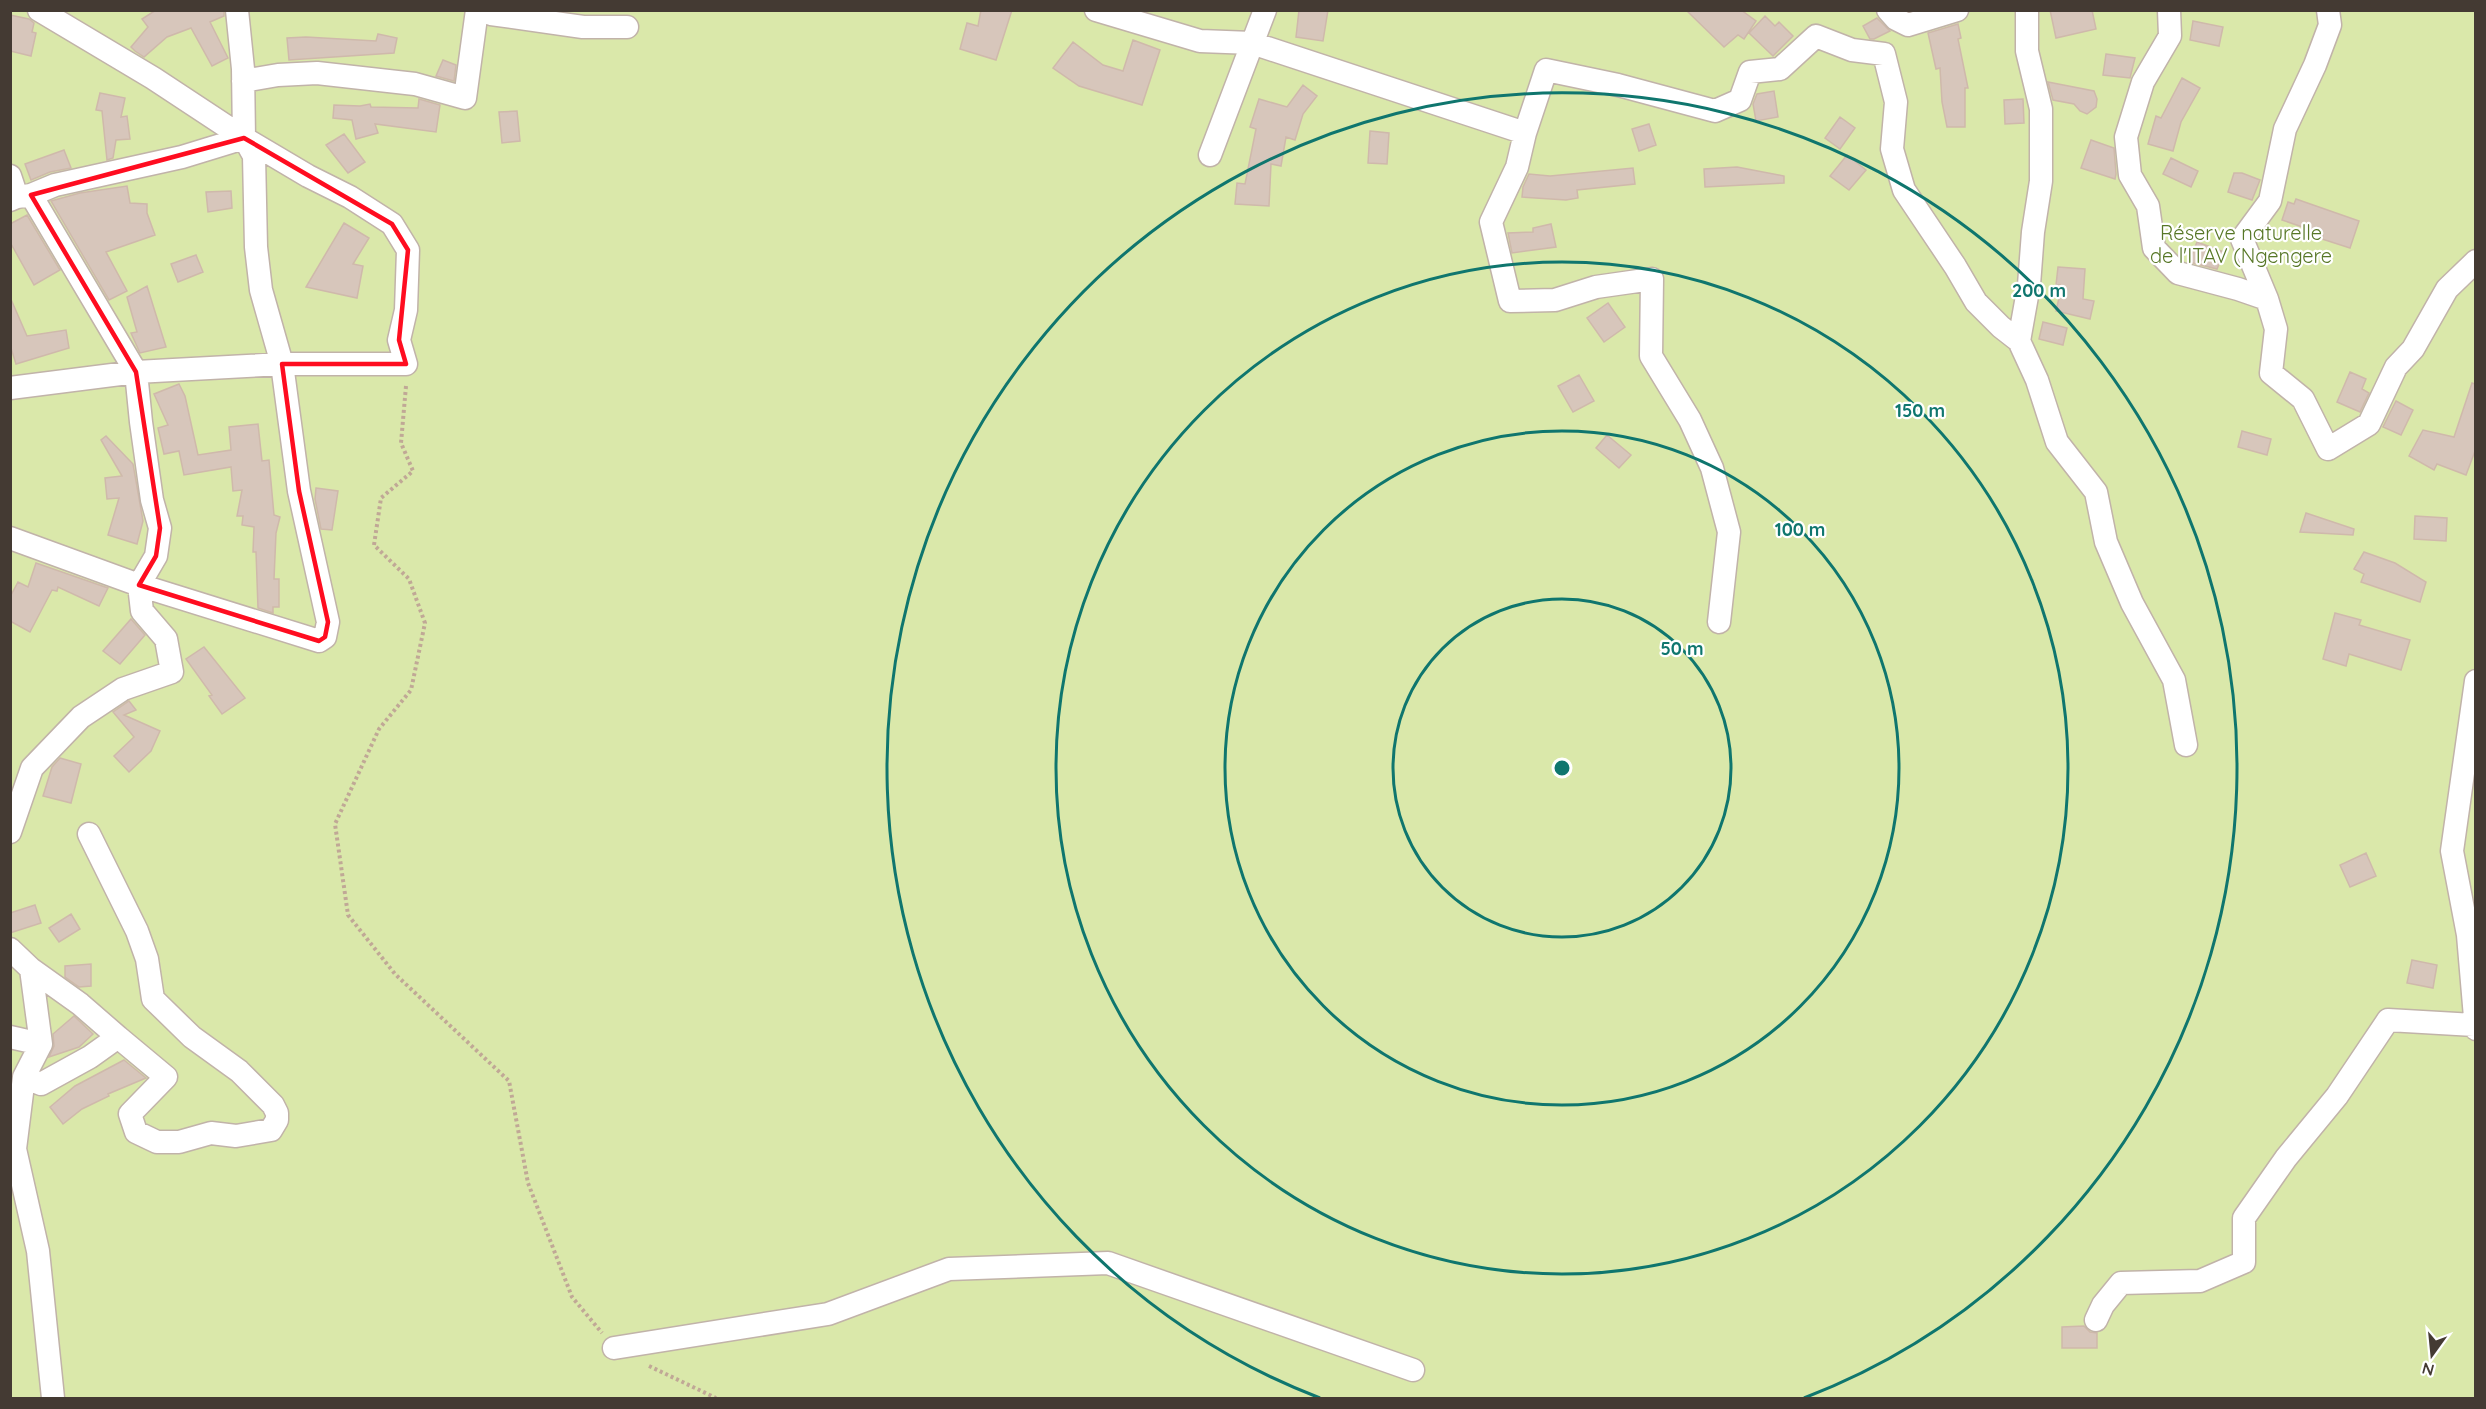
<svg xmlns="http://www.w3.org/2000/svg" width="2486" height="1409" font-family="Quicksand,sans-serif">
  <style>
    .green { fill: #dae8aa }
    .building { fill: #d7c6bb; stroke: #cfb9ab; stroke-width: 1.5 }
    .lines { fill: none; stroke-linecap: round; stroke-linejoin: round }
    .minor-casing { stroke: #c1b3a9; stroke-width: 25 }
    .path { stroke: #c0a896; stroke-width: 4; stroke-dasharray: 3 3; stroke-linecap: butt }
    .minor { stroke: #fff; stroke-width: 22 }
    .marked { fill: none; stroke: #ff0d20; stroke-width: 4.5; stroke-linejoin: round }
    .ring { fill: none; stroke: #0f766e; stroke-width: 3 }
    .labels { text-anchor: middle; stroke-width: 4.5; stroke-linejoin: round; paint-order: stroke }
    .park-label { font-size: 20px; fill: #577726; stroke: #fff }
    .centre { fill: #0f766e; stroke: #fff; stroke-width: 3 }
    .ring-label { font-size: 18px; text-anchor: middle; font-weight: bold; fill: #0f766e; stroke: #fff; stroke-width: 4.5; stroke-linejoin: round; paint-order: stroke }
  </style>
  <rect width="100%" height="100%" fill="#f2eae3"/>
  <!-- green -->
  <path class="green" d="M10,11H2475V1398H11Z"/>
  <!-- building -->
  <path class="building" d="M156,10H224V16L210,22L228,58L212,66L191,28L167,37L144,57L135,51L131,47L148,27L142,19Z
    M981,10H1012L996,60L960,49L967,23L978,26Z
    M1299,10H1328L1323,41L1296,37Z
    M1686,10H1741L1756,21L1744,39L1738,35L1724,47Z
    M2050,10H2092L2096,29L2056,38Z
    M10,15L29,19L34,23L32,32L36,33L31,56L10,51Z
    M1765,16L1775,26L1779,22L1793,36L1773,56L1749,33Z
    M1877,18L1890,31L1874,39H1870L1863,26Z
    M2193,21L2223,27L2219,46L2190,40Z
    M1958,24L1961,38L1958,39L1968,88H1965V127H1947L1942,102L1940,68L1936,69L1928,33Z
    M378,34L397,38L394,53L289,60L287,38L306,37L376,41Z
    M1133,40L1160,50L1142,105L1079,86L1053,68L1073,42L1103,65L1123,71Z
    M2106,54L2135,58L2130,78L2103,75Z
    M443,60L456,65L454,81L436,76Z
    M2182,78L2200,88L2181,122L2173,151L2148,144L2156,116L2161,118Z
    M2048,82L2094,91L2097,99L2096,107L2087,114L2080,111L2074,104L2053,100Z
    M1303,85L1317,96L1303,114L1295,140L1286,137L1281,166L1271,164L1269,206L1235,204L1237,183L1245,184L1256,129L1250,127L1259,99L1287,107Z
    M1774,91L1778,117L1756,121L1753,104L1757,94Z
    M100,93L125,98L121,117L127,116L130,139L116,140L113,158L107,160L102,111L96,110Z
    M419,99L440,105L436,132L375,124L378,133L356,139L352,120L333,118L334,105L360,106L370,104L371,107L418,108Z
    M2023,99L2024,123L2005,124L2004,100Z
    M517,111L520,141L502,143L499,112Z
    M1840,117L1855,128L1840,149L1825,138Z
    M1649,124L1656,145L1639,151L1632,129Z
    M1370,131L1389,133L1387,164L1368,163Z
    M344,134L365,162L348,173L326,145Z
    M2091,140L2114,148L2116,174L2115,179L2081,168Z
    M64,150L71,168L50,172L31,180L25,164Z
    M1847,155L1866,170L1849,190L1830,176Z
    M2171,158L2198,171L2191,187L2163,174Z
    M1737,167L1784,176V183L1705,187L1704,169Z
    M1633,168L1635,184L1577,190L1578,198L1566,200L1522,197L1523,187L1529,174L1550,176Z
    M2234,173H2242L2260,180L2252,200L2228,192Z
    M127,186L130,203L147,204V213L155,235L106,252L127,291L109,300L51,201L80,193Z
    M231,191L232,208L208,212L206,192Z
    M2296,199L2359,221L2350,248L2322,239L2323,234L2282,220L2288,202L2294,204Z
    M27,215L60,270L34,285L10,242V224Z
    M344,223L369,238L353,264L363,266L357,298L306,287Z
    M1551,224L1556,247L1512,253L1508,233L1533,232V228Z
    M2197,242L2224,252L2217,269L2189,262Z
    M196,255L203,272L178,282L171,264Z
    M2058,267L2085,269L2083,299L2094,301L2090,319L2056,311L2062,285H2056Z
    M147,286L166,347L140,353L131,333L137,332L127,297Z
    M10,297L27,336L66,330L69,348L16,364L10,345Z
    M1608,303L1625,327L1604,342L1587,318Z
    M2043,322L2067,328L2063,345L2039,339Z
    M2350,372L2366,379L2362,389L2369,393L2360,412L2337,402Z
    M1579,375L1594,401L1573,412L1558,386Z
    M2472,383L2475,384V451L2466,475L2437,464L2434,470L2409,456L2423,430L2454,437Z
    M179,384L185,396L198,455L231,450L229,427L258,424L262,461L269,460L274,515L280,517L276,533L274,579H279V607H273V613L258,608L256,552H253L254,527L242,525L243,516H237L242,490L233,491L231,467L184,475L179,451L164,454L158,428L168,425L154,394Z
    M2396,401L2413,410L2401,435L2383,427Z
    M2242,431L2271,439L2267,455L2238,447Z
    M1607,435L1631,455L1619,468L1596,448Z
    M106,436L133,464L143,521L137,544L108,535L119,498L107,499L105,478L122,476L101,440Z
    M316,488L338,491L332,530L321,529L315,499Z
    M2306,513L2354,529L2353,535L2300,532Z
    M2415,516L2447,518L2446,541L2414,539Z
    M2364,552L2395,563L2426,582L2420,602L2361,582L2364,574L2354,569Z
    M36,563L108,588L99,606L58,587L57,591L52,590L30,632L10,621V597L18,582L28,587Z
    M2335,613L2361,620L2359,625L2410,640L2401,670L2349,654L2346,666L2323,659Z
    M131,619L145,635L120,664L103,651Z
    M204,647L245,698L222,714L209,696L212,695L186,659Z
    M129,701L136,710L124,715L160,731L151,751L129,772L114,756L134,737L113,712Z
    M60,758L81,764L71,803L43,796L52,767Z
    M2366,853L2376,876L2350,887L2340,865Z
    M35,905L41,923L10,933V913Z
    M71,914L80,929L59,942L49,928Z
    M2412,960L2437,965L2433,988L2407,983Z
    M91,964V986L79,987L65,977V966Z
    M74,1016L93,1034L79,1047L49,1057L54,1046L53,1034Z
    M124,1060L146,1078L108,1094L109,1096L82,1109L63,1124L50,1107L75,1086Z
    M2084,1326L2090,1332L2097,1333V1348H2062V1327Z"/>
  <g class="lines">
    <!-- minor casing -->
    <g class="minor-casing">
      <path id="minor" d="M488,10L491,14L583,27H627
        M1096,10L1200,41L1252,43L1525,133L1517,167L1491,222L1510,301L1555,300L1596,287L1652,279L1651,356L1690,420L1712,468L1729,532L1719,622
        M1888,10L1896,19L1908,25L1957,10
        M2027,10V51L2041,109V181L2033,232L2029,285L2019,341L2037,380L2057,442L2096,492L2106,542L2132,603L2174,680L2186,745
        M2169,10L2170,36L2143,82L2126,137L2130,175L2148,206L2154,248L2178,273L2238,289L2267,299L2276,329L2271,373L2303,399L2328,449L2369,424L2396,367L2413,349L2447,289L2476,261
        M243,81L278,75L317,73L415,84L465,98L477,10
        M1525,133L1546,70L1618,85L1715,111L1740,100L1750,72L1780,69L1816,36L1852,50L1884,54L1896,102L1892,149L1904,190L1955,266L1976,302L2001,327L2019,341
        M1210,155L1265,10
        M10,176L17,197
        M10,200L17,197L31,195L55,185L182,157L244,138
        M2267,299L2242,239L2270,201L2285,129L2315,65L2330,25L2328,10
        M10,388L136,372L282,364H406L399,340L406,310L408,250L392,224L350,197L308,176L244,138L153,78L39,10
        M10,538L139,585L319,641L325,637L328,622L299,491L282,364L261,290L256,247L254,156L244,138L243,69L237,10
        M2476,681L2452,851L2468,935L2476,1029
        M10,832L32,768L81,717L123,689L172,672L166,639L142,611L139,585L156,556L160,528L152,500L141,422L136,372L31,195
        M10,949L31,969L41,1044L24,1077L15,1149L38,1251L53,1398
        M31,969L80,1004L118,1037
        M10,1037L41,1044
        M24,1077L41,1084L90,1057L118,1037L166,1077L130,1114L136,1132L157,1142H179L211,1133L236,1136L271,1130L277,1120V1113L273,1105L239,1071L192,1037L153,999L147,959L137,931L89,834
        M2096,1320L2103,1305L2121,1283L2200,1281L2244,1262V1218L2286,1158L2337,1096L2388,1020L2474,1025
        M614,1348L828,1314L949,1269L1108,1263L1413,1370"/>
    </g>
    <!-- path -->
    <path class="path" d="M406,386L401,443L413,471L381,498L374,545L409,579L425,623L411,690L379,729L335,824L348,915L395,974L509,1081L528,1183L572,1297L602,1333
      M649,1366L716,1398"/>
    <!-- minor -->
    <use href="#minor" class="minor"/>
  </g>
  <!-- marked area -->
  <path class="marked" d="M244,138L392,224L408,250L399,340L406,364H282L299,491L328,622L325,637L319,641L139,585L156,556L160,528L136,372L31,195Z"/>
  <!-- distance rings -->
  <g class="ring">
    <circle cx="1562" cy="768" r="169"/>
    <circle cx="1562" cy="768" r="337"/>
    <circle cx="1562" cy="768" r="506"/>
    <path d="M1320 1398A675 675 0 1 1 1804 1398"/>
  </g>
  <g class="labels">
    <!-- park labels -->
    <g class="park-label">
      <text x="2241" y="240">Réserve naturelle<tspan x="2241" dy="23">de l'ITAV (Ngengere</tspan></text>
    </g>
  </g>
  <circle cx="1562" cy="768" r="9" class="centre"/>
  <g class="ring-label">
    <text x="2039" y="297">200 m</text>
    <text x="1920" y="417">150 m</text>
    <text x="1800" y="536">100 m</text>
    <text x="1682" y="655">50 m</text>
  </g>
  <!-- border -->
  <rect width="2486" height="1409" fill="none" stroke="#443a33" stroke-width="24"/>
  <!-- north arrow -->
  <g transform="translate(2432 1355) rotate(195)" stroke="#ffffff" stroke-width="4.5" paint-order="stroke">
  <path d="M0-4.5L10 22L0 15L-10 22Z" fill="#443a33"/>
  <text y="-9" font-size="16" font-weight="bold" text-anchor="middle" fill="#443a33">N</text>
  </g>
</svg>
